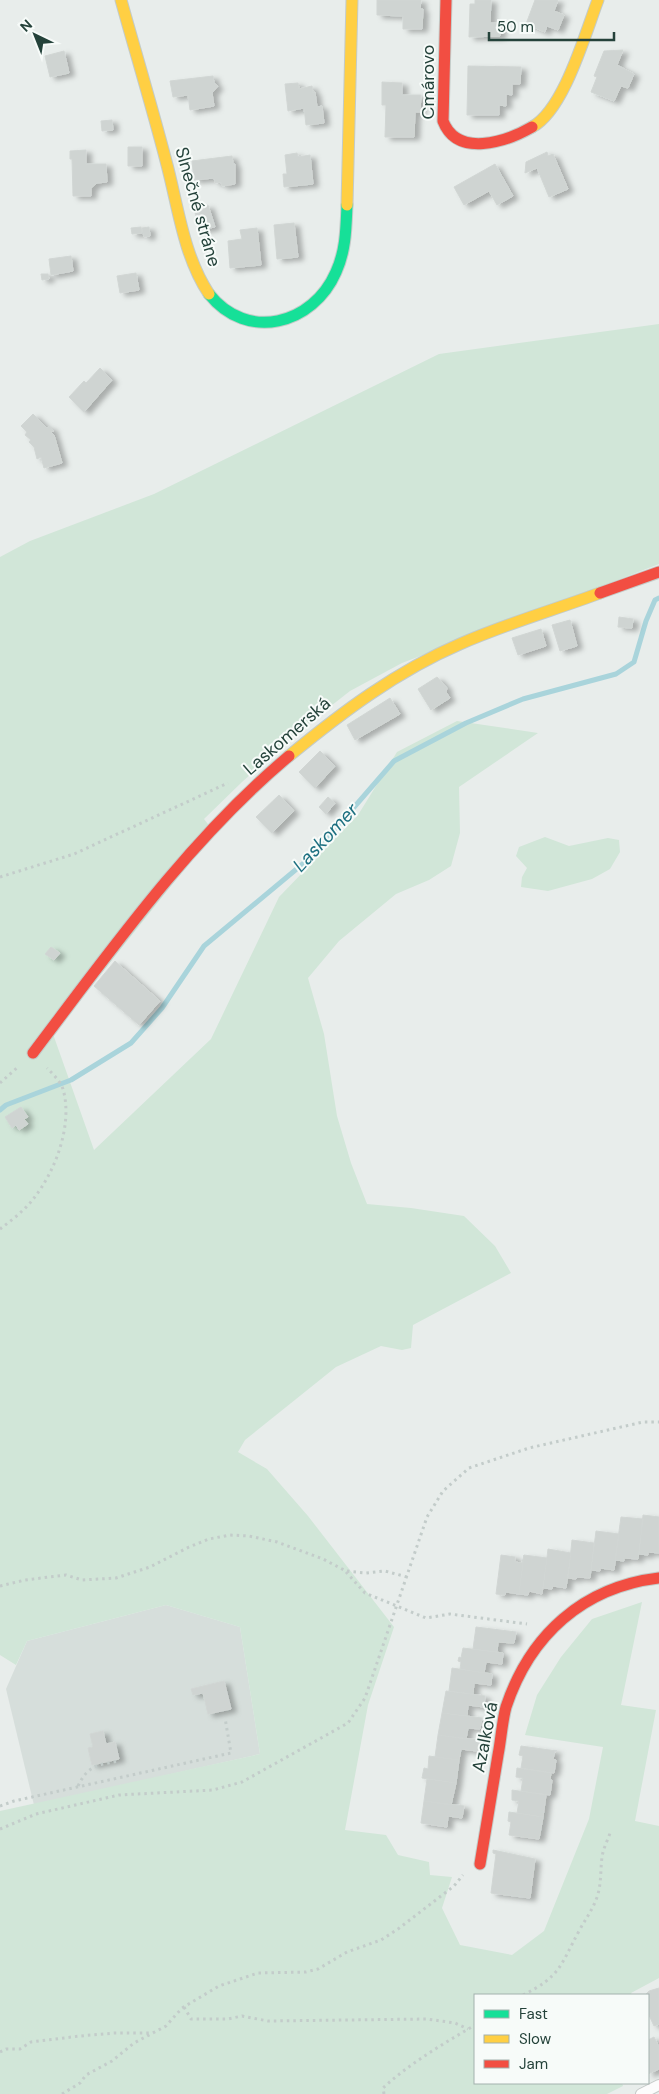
<svg xmlns="http://www.w3.org/2000/svg" width="659" height="2094" font-family="'DM Sans',sans-serif">
  <style>
    .built { fill: #d6dedb }
    .green { fill: #d1e6d8 }
    .lines { fill: none; stroke-linecap: round; stroke-linejoin: round }
    .stream { stroke: #a9d4db; stroke-width: 5 }
    .building { fill: #cfd4d2; stroke: #d1d6d4; filter: url(#shadow) }
    .lane-casing { stroke: #c5cac8; stroke-width: 12 }
    .fast-casing { stroke: #c3cbc8; stroke-width: 13 }
    .slow-casing { stroke: #c3cbc8; stroke-width: 13 }
    .jam-casing { stroke: #c3cbc8; stroke-width: 13 }
    .path { stroke: #c3ccca; stroke-width: 3; stroke-dasharray: 2.5 4; stroke-linecap: butt }
    .lane { stroke: #fcfcfc; stroke-width: 10 }
    .fast { stroke: #16e098; stroke-width: 11 }
    .slow { stroke: #ffcf43; stroke-width: 11 }
    .jam { stroke: #f24e42; stroke-width: 11 }
    .labels { text-anchor: middle; stroke-width: 4; stroke-linejoin: round; paint-order: stroke }
    .street-label { font-size: 18px; fill: #24423a; stroke: #f7fbf9 }
    .water-label { font-size: 19px; font-style: italic; fill: #1c6f80; stroke: #f7fbf9 }
  </style>
  <defs>
    <filter id="shadow"><feDropShadow dx="5.5" dy="3" stdDeviation="2.5" flood-color="#0004"/></filter>
  </defs>
  <rect width="100%" height="100%" fill="#e8edeb"/>
  <!-- built -->
  <path class="built" d="M166,1605L240,1627L260,1754L34,1805L6,1689L27,1641Z"/>
  <!-- green -->
  <path class="green" d="M659,324V564L402,663L350,691L299,731L242,782L204,819L214,832L53,1034L94,1150L211,1039L279,897L358,815L397,752L457,721L538,733L459,787L460,833L451,866L429,880L396,894L339,941L308,978L324,1034L337,1116L351,1163L367,1204L411,1208L464,1216L495,1246L511,1273L413,1325L411,1348L402,1350L381,1346L336,1367L245,1440L238,1452L267,1469L308,1516L394,1627L368,1705L345,1830L386,1835L398,1855L429,1862L430,1875L452,1877L442,1908L460,1945L512,1955L544,1931L589,1819L603,1747L525,1735L537,1695L561,1657L592,1619L642,1602L621,1705L656,1710L635,1821L659,1826V1978L631,1993L632,1995H475V2083H622L623,2086L607,2094H0V1811L260,1754L240,1627L166,1605L27,1641L16,1665L0,1655V557L30,541L154,494L439,354Z
    M545,837L569,846L608,838L619,840L620,852L610,869L592,879L548,891L521,887L522,877L527,868L516,856L519,847Z"/>
  <g class="lines">
    <!-- stream -->
    <path class="stream" d="M0,1110L6,1105L71,1080L131,1043L162,1008L204,946L311,857L394,761L466,723L523,699L616,674L634,662L646,621L655,600L659,598"/>
  </g>
  <!-- building -->
  <path class="building" d="M377,0H421L420,9H423L422,29H403V16L377,15Z
    M475,0H491L490,23H501L500,36L469,37L470,4H475Z
    M535,0H558L554,11L564,15L558,30L547,26L545,32L526,24Z
    M623,50L617,65L634,74L628,88L621,86L614,101L591,92L597,77L594,76L604,51Z
    M64,51L69,73L50,77L45,56Z
    M468,66L521,67L520,84H512V95L506,94V106L499,105V115H467Z
    M213,76L214,83L218,86L212,93L214,106L190,110L188,95L173,97L170,81Z
    M382,82L402,83V95H421L420,112H415L414,137H385L386,105H382Z
    M298,83L299,89L312,86L313,93L315,92L317,107L322,106L324,123L306,125L304,108L288,111L285,84Z
    M112,120L113,130L102,131L101,121Z
    M128,147H142V166H128Z
    M86,150V164H106L107,182L97,183L91,188V196H73L72,159H70V151Z
    M547,152L548,156L553,154L568,189L549,197L537,168L525,173L526,162Z
    M297,153L298,157L310,155L313,184L284,187L283,174H287L285,155Z
    M232,156L233,164H235V184L222,186L221,182L215,183L214,178L194,180L192,161Z
    M495,164L513,196L497,205L489,191L464,205L454,187Z
    M208,205L215,227L200,230L194,209Z
    M294,223L298,257L277,259L274,225Z
    M141,227L142,233L132,234L131,228Z
    M149,227L150,236L144,237L142,228Z
    M257,228L261,265L230,268L228,241L242,239L240,230Z
    M71,256L73,271L51,275L49,259Z
    M136,273L139,290L120,293L117,276Z
    M41,274H48L49,279L42,280Z
    M100,368L112,380L84,412L69,397L84,381L86,383Z
    M33,414L47,428L49,426L54,431L51,432L54,435L62,463L44,468L41,457L37,459L34,447L29,442L31,440L25,435L27,432L21,426Z
    M619,617L633,619L632,628L618,627Z
    M570,620L577,646L560,651L552,625Z
    M541,629L546,646L518,655L512,638Z
    M437,677L447,688L446,692L450,698L431,710L418,689Z
    M390,698L400,714L355,740L347,725Z
    M320,751L335,766L315,788L299,772Z
    M279,795L294,811L272,833L256,817Z
    M328,797L335,803L326,814L319,807Z
    M51,947L60,953L54,960L45,954Z
    M115,961L160,1001L139,1025L94,986Z
    M21,1107L28,1117L24,1119L28,1124L19,1130L16,1125L12,1128L5,1117Z
    M643,1515L659,1517V1553L648,1552V1555L639,1554Z
    M621,1517L643,1519L638,1559L624,1558V1561L615,1560Z
    M596,1531L619,1534L614,1570L600,1568V1571L591,1570Z
    M572,1540L594,1543L590,1578L577,1577L576,1579L568,1578Z
    M548,1549L571,1553L566,1588L553,1586L552,1589L543,1588Z
    M501,1555L515,1557V1562L522,1563L524,1555L519,1594L506,1592L505,1595L496,1594Z
    M524,1555L547,1558L542,1594L529,1591L528,1595L519,1594Z
    M476,1627L516,1632L514,1643L498,1642L497,1652L473,1649Z
    M463,1648L503,1653L502,1664L486,1662L484,1673L460,1669L461,1662L458,1661L459,1657L461,1658Z
    M452,1668L492,1674L491,1685L474,1683L473,1694L449,1691Z
    M224,1681L231,1709L208,1714L203,1693L193,1695L191,1689Z
    M446,1691L485,1696L484,1707L468,1705L467,1716L442,1713Z
    M442,1713L482,1718L480,1729L468,1728L466,1739L438,1735Z
    M103,1731L106,1744L115,1742L119,1759L92,1765L88,1748L93,1747L90,1734Z
    M438,1735L479,1740L477,1751L461,1749L459,1760L435,1757Z
    M521,1746L557,1751H555L553,1759L556,1760L554,1773L521,1768L523,1756L519,1755Z
    M429,1756L459,1760L456,1783L422,1778L424,1768L428,1769Z
    M517,1768L551,1773L550,1780H552L550,1795L521,1791L523,1778L516,1777Z
    M427,1779L456,1783L451,1805L424,1801Z
    M512,1790L546,1795L543,1817L517,1813L519,1801L512,1800Z
    M424,1801L464,1806L462,1818L448,1816L447,1827L421,1823Z
    M509,1812L543,1817L539,1839L509,1835L511,1822L508,1821Z
    M493,1850L535,1859L530,1898L491,1893L496,1854L493,1853Z
    M659,1988V2024L654,2026L648,2013V1995H645L649,1991Z
    M654,2037L659,2047V2069L648,2074V2040Z"/>
  <g class="lines">
    <!-- lane casing -->
    <g class="lane-casing">
      <path id="lane" d="M641,2094L659,2085"/>
    </g>
    <!-- fast casing -->
    <g class="fast-casing">
      <path id="fast" d="M209,294C247,342 313,325 336,272C346,250 346,228 347,205"/>
    </g>
    <!-- slow casing -->
    <g class="slow-casing">
      <path id="slow" d="M121,0C136,54 152,107 166,161C178,205 183,255 209,294
        M532,127C564,110 585,34 598,0
        M347,205L352,0
        M289,756C341,713 397,671 460,644C505,624 554,610 600,593"/>
    </g>
    <!-- jam casing -->
    <g class="jam-casing">
      <path id="jam" d="M446,0L443,121C457,158 506,142 532,127
        M600,593L659,572
        M33,1053C111,950 189,840 289,756
        M480,1864C486,1828 492,1792 498,1755C501,1740 502,1722 506,1707C530,1635 583,1587 659,1578"/>
    </g>
    <!-- path -->
    <path class="path" d="M0,877L74,854L228,783
      M0,1083L19,1066
      M0,1229C12,1220 25,1210 34,1198C56,1170 73,1124 63,1089C60,1081 52,1073 47,1068
      M346,1572L365,1593L426,1618L450,1614L527,1624
      M0,1586L25,1580L66,1575L82,1580L116,1578L150,1567L189,1547L209,1539L230,1535L249,1536L277,1542L323,1559L346,1571L366,1573L385,1571L407,1577
      M78,1786C88,1765 98,1765 119,1761
      M0,1806L14,1801L231,1753L225,1718
      M0,1829L36,1814L119,1795L213,1790L242,1782L348,1723L365,1698L427,1517L443,1491L469,1468L529,1448L643,1422H659
      M523,1995C561,1976 560,1966 579,1931C586,1918 594,1908 598,1894C602,1879 600,1864 603,1852C605,1845 609,1837 611,1830
      M184,2007L191,2019H228L242,2016L268,2021L427,2019L455,2023L468,2029
      M0,2052L6,2049H20L31,2042L80,2036L115,2033H149
      M62,2094L80,2083L86,2075L112,2061L134,2043L166,2026L182,2008L219,1986L258,1973L306,1972L318,1969L347,1952L381,1940L398,1929L454,1886L463,1875
      M384,2094L383,2088C410,2063 443,2044 475,2025"/>
    <!-- lane -->
    <use href="#lane" class="lane"/>
    <!-- fast -->
    <use href="#fast" class="fast"/>
    <!-- slow -->
    <use href="#slow" class="slow"/>
    <!-- jam -->
    <use href="#jam" class="jam"/>
  </g>
  <g class="labels">
    <!-- street labels -->
    <g class="street-label">
      <text transform="translate(428 82) rotate(-90)" y="6">Cmárovo</text>
      <text transform="translate(198 207) rotate(74)" y="6">Slnečné stráne</text>
      <text transform="translate(287 736) rotate(-41)" y="6">Laskomerská</text>
      <text transform="translate(485 1737) rotate(-79)" y="6">Azalková</text>
    </g>
    <!-- water labels -->
    <g class="water-label">
      <text transform="translate(325 837) rotate(-47)" y="7">Laskomer</text>
    </g>
  </g>
  <!-- legend -->
  <rect x="474" y="1994" width="175" height="90" fill="#f7fbf9" stroke="#a3b1ad"/>
  <rect x="484" y="2010" width="25" height="8" fill="#16e098" stroke="#a3b1ad"/>
  <text x="519" y="2019" font-size="15" fill="#24423a">Fast</text>
  <rect x="484" y="2035" width="25" height="8" fill="#ffcf43" stroke="#a3b1ad"/>
  <text x="519" y="2044" font-size="15" fill="#24423a">Slow</text>
  <rect x="484" y="2060" width="25" height="8" fill="#f24e42" stroke="#a3b1ad"/>
  <text x="519" y="2069" font-size="15" fill="#24423a">Jam</text>
  <!-- north arrow -->
  <g transform="translate(35 35) rotate(317)" stroke="#f7fbf9" stroke-width="4" paint-order="stroke">
  <path d="M0-4L9 19L0 12L-9 19Z" fill="#24423a"/>
  <text y="-8" font-size="14" font-weight="bold" text-anchor="middle" fill="#24423a">N</text>
  </g>
  <!-- scale -->
  <path d="M489 32v8h125v-8" fill="none" stroke="#24423a" stroke-width="2.5"/>
  <text x="497" y="32" font-size="15" fill="#24423a" stroke="#f7fbf9" stroke-width="4" paint-order="stroke">50 m</text>
</svg>
